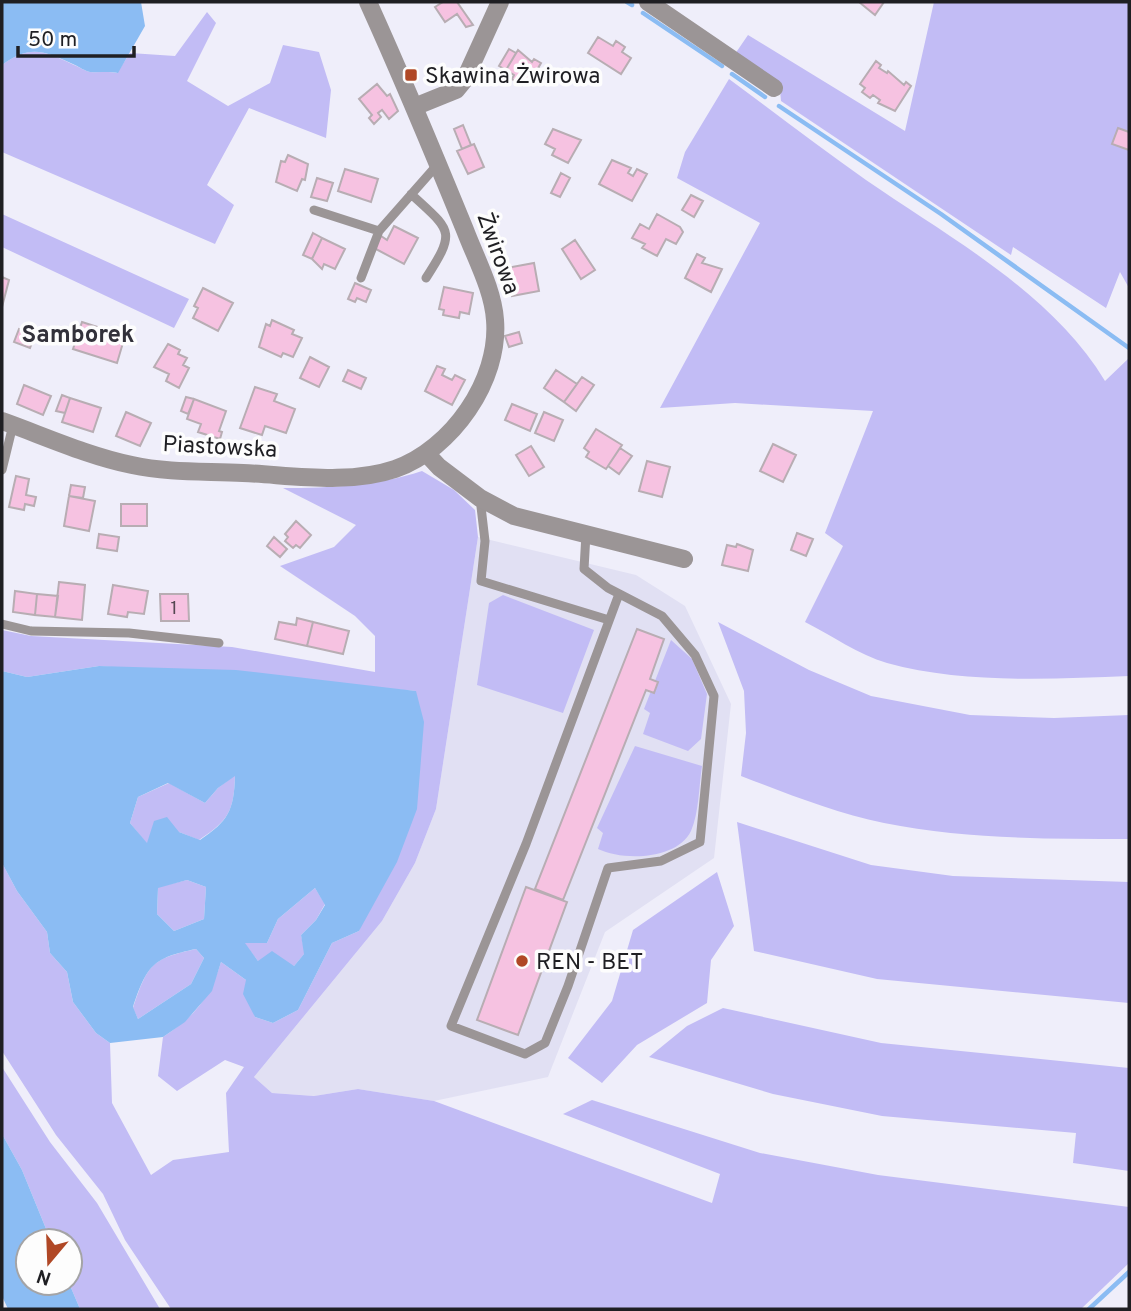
<svg xmlns="http://www.w3.org/2000/svg" width="1131" height="1311" font-family="Overpass,sans-serif">
  <style>
    .built { fill: #e1e0f3 }
    .green { fill: #c2bcf5 }
    .water { fill: #8bbcf3; fill-rule: evenodd }
    .lines { fill: none; stroke-linecap: round; stroke-linejoin: round }
    .stream { stroke: #8bbcf3; stroke-width: 4.5 }
    .building { fill: #f6c2e1; stroke: #b8adb3; stroke-width: 2 }
    .service { stroke: #9b9596; stroke-width: 9 }
    .minor { stroke: #9b9596; stroke-width: 18 }
    .poi-dot { fill: #b04826; stroke: #fdfdfd; stroke-width: 2.5 }
    .labels { text-anchor: middle; stroke-width: 7; stroke-linejoin: round; paint-order: stroke }
    .number-label { font-size: 19px; fill: #554852 }
    .poi-label { font-size: 23px; fill: #1f1f23; stroke: #fdfdfd; text-anchor: start }
    .street-label { font-size: 23px; fill: #1f1f23; stroke: #fdfdfd }
    .neighbourhood-label { font-size: 24px; font-weight: bold; fill: #32313a; stroke: #fdfdfd }
  </style>
  <rect width="100%" height="100%" fill="#efeefa"/>
  <!-- built -->
  <path class="built" d="M478,537L636,575L685,606L731,704L714,858L605,932L548,1077L434,1101L358,1089L314,1096L272,1093L254,1077L382,921L415,863L436,809Z"/>
  <!-- green -->
  <path class="green" d="M934,2H1129V288L1120,272L1106,308L1013,247L1011,255L781,101L780,90L735,54L748,35L905,131Z
    M207,12L216,23L187,81L228,106L270,83L283,45L319,52L331,90L326,138L249,108L207,185L234,205L215,244L2,152V65C30,44 45,51 74,65C79,67 85,71 90,72C99,73 107,71 117,73L130,53L175,56Z
    M729,79C775,113 820,148 866,180C950,238 1051,292 1105,381L1129,358V676C1052,679 963,684 887,663C859,655 831,635 805,622L843,546L825,533L873,411L735,403L660,408L760,223L677,178L685,152Z
    M2,214L189,299L174,328L2,247Z
    M422,471L454,490L475,510L478,537L436,809L415,863L382,921L254,1077L272,1093L314,1096L358,1089L434,1101L712,1203L720,1174L563,1114L592,1100L760,1153L878,1175L1129,1207V1263L1081,1309H171L125,1240L103,1194L56,1135L2,1051V863L17,891L47,932L50,953L67,972L73,1002L96,1033L110,1043L112,1103L151,1175L173,1160L229,1152L226,1093L244,1067L225,1060L177,1091L158,1076L163,1037C195,1016 210,998 221,962L246,980L255,1017L273,1023L298,1010L332,943L359,931L416,691L99,666L27,677L2,671V630L31,636L232,647L375,672V636L355,616L280,566L334,547L356,525L283,488C331,488 376,486 422,471Z
    M503,595L594,630L563,713L477,685L489,603Z
    M718,622L809,670L871,696L970,715L1054,718L1129,715V839C1048,839 964,839 884,823C835,813 788,794 741,776L746,733L744,691Z
    M671,640L692,659L707,694L701,739L688,751L643,734L650,713L644,709Z
    M635,746L702,766C699,785 699,813 691,831C677,860 623,861 598,849L603,833L597,828Z
    M235,775C234,811 229,820 199,840L179,832L147,844L130,823L138,797L169,783L205,803L218,788Z
    M737,822L871,865L953,876L1129,882V1003L877,979L754,951Z
    M717,872L734,926L711,960L707,1003L637,1045L602,1083L568,1058L612,1001L633,930Z
    M187,880L206,887L204,919L174,931L157,914L158,887Z
    M315,888L325,904L316,920L301,935L305,953L294,966L258,961L244,943H267L278,919Z
    M196,949L204,958L191,984L138,1019L133,1008C148,964 151,959 196,949Z
    M723,1008L881,1043L1129,1068V1171L1073,1163L1076,1133L882,1116L773,1094L649,1057L687,1026Z
    M2,1067L50,1142L97,1203L160,1309H80L69,1283L70,1241H51L22,1170L2,1134Z"/>
  <!-- water -->
  <path class="water" d="M2,2H141L145,26L118,73C107,71 100,73 90,72C85,71 79,67 75,65C45,51 30,44 2,65Z
    M99,666L236,670L416,691L424,722L417,809L397,862L359,931L332,943L298,1010L273,1023L255,1017L243,994L246,980L221,962L212,991L185,1022L163,1037L110,1043L96,1033L73,1002L67,972L50,953L47,932L17,891L2,863V671L27,677ZM235,776C234,811 228,821 200,840L179,832L167,817L154,821L147,843L130,823L138,797L168,783L205,803L218,788ZM187,880L206,887L204,919L174,931L157,914L158,888ZM315,888L325,905L316,920L301,935L304,954L294,966L272,951L258,961L245,943H267L278,919ZM196,949L204,958L191,984L138,1019L133,1007C147,966 152,958 196,949Z
    M2,1134L22,1170L51,1241H28V1283H69L80,1309H8L2,1296Z"/>
  <g class="lines">
    <!-- stream -->
    <path class="stream" d="M627,2L632,5
      M643,13L722,66
      M732,74L765,97
      M779,106L941,214L1129,348
      M1089,1309L1129,1272"/>
  </g>
  <!-- building -->
  <path class="building" d="M443,2H457L473,25L466,27L457,14L445,22L435,7Z
    M859,2H884L875,15Z
    M598,37L613,46L616,41L625,47L622,52L631,58L621,74L588,53Z
    M509,49L516,53L506,70L499,66Z
    M518,50L532,62L534,59L541,63L530,82L525,79L522,85L512,79L514,75L506,70Z
    M876,61L881,65L879,68L887,73L888,71L904,85L906,82L911,86L895,111L878,103L880,100L873,95L870,98L862,92L865,88L860,84Z
    M377,84L387,96L390,94L398,111L389,119L382,110L378,113L381,117L374,124L369,118L372,115L359,99Z
    M463,125L471,145L462,149L454,129Z
    M1118,128L1129,132V150L1112,144Z
    M553,129L581,140L568,163L552,155L555,149L545,144Z
    M474,144L484,167L468,174L457,151Z
    M288,155L308,164L305,180L302,179L297,191L276,182L281,161L285,162Z
    M612,160L631,168L628,173L633,176L637,169L647,174L632,201L599,184Z
    M345,169L378,179L371,202L338,191Z
    M561,173L570,178L560,197L551,193Z
    M317,178L333,183L327,201L311,197Z
    M691,195L703,201L694,217L682,210Z
    M657,214L680,227L683,232L676,244L666,239L657,256L642,248L645,244L632,238L640,224L649,229Z
    M394,226L418,238L404,264L374,248L381,236L387,240Z
    M313,233L322,238L312,259L303,255Z
    M322,238L345,249L335,269L324,264L322,269L312,259Z
    M575,240L595,270L581,279L562,249Z
    M697,254L705,258L702,263L722,269L711,292L685,278Z
    M534,263L539,291L512,296L507,268Z
    M2,277L9,280L2,307Z
    M355,283L371,290L366,302L357,298L355,302L348,299Z
    M444,287L473,293L469,314L460,312L459,318L443,315L444,310L439,309Z
    M203,288L233,303L218,331L193,318L198,308L194,306Z
    M272,320L294,330L292,334L302,338L293,357L283,353L281,357L259,347L266,324L270,326Z
    M82,322L125,336L117,363L73,349Z
    M19,329L35,335L30,348L14,342Z
    M519,332L522,343L509,347L505,336Z
    M168,344L180,350L178,354L187,358L183,365L189,368L179,388L166,381L169,374L154,367Z
    M310,357L329,367L319,387L300,378Z
    M437,366L445,369L442,375L452,380L455,375L465,380L452,405L425,391Z
    M348,370L366,378L361,389L343,381Z
    M556,370L577,384L564,402L544,388Z
    M582,377L594,385L576,411L564,402Z
    M24,385L51,396L43,415L17,404Z
    M255,387L277,394L274,401L295,409L286,433L265,426L262,435L240,428Z
    M62,395L70,398L65,413L56,411Z
    M186,397L194,399L188,414L181,411Z
    M70,398L101,408L93,432L62,422Z
    M194,399L226,411L219,431L222,432L220,439L198,432L201,424L187,419Z
    M512,404L537,414L530,431L505,420Z
    M126,412L151,423L140,446L116,436Z
    M544,412L563,420L554,441L535,433Z
    M596,429L622,445L606,469L586,457L589,452L584,448Z
    M773,444L796,455L783,482L760,471Z
    M531,446L544,467L529,476L516,455Z
    M620,448L632,456L619,474L608,466Z
    M647,461L670,467L662,497L639,491Z
    M16,476L29,479L26,495L36,497L34,506L25,504L24,510L9,507Z
    M71,485L85,487L83,498L69,496Z
    M69,496L95,501L89,531L64,526Z
    M121,504H147V526H121Z
    M296,521L311,535L300,548L296,545L293,548L285,541L288,537L285,534Z
    M797,533L813,539L806,556L791,550Z
    M99,534L119,537L117,551L97,548Z
    M274,537L287,549L280,557L267,546Z
    M737,544L753,550L748,571L722,565L727,545L736,547Z
    M59,582L85,585L82,620L55,617Z
    M113,585L148,591L144,614L128,612L127,617L108,614Z
    M15,591L37,594L35,615L13,612Z
    M37,594L58,596L55,617L35,615Z
    M160,594H188L189,621H161Z
    M297,618L313,622L307,646L275,639L279,622L296,625Z
    M313,622L349,631L343,654L307,646Z
    M637,629L664,639L650,679L658,682L654,693L646,690L563,900L535,889Z
    M526,887L567,902L518,1035L477,1020Z"/>
  <g class="lines">
    <!-- service -->
    <path class="service" d="M411,194C451,231 457,230 426,278
      M314,210L379,231L438,164
      M361,278L379,231
      M2,470L13,425
      M480,498L485,541L481,581L609,620
      M586,534L584,569L608,588L662,616L695,655L714,696L700,842L661,861L608,868L568,986L545,1043L525,1054L451,1026L526,844L619,594
      M2,624L31,631L129,633L219,643"/>
    <!-- minor -->
    <path class="minor" d="M648,2L774,88
      M414,107L456,90L465,79L500,2
      M2,421C44,436 88,456 132,465C168,473 206,471 243,473C291,475 348,485 395,469C452,449 500,380 495,320C493,290 476,259 465,230C434,154 402,77 368,2
      M426,453L439,467L480,498L514,516L684,559"/>
  </g>
  <!-- markers -->
  <g class="poi-dot">
    <rect x="404" y="68" width="14" height="14" rx="3.5"/>
    <circle cx="522" cy="961" r="7"/>
  </g>
  <g class="labels">
    <!-- number labels -->
    <g class="number-label">
      <text x="174" y="614">1</text>
    </g>
    <!-- poi labels -->
    <g class="poi-label">
      <text x="425" y="83">Skawina Żwirowa</text>
      <text x="536" y="969">REN - BET</text>
    </g>
    <!-- street labels -->
    <g class="street-label">
      <text transform="translate(499 253) rotate(70)" y="8">Żwirowa</text>
      <text transform="translate(220 446) rotate(3)" y="8">Piastowska</text>
    </g>
    <!-- neighbourhood labels -->
    <g class="neighbourhood-label">
      <text x="78" y="342">Samborek</text>
    </g>
  </g>
  <!-- border -->
  <rect width="1131" height="1311" fill="none" stroke="#1f1f23" stroke-width="7"/>
  <!-- north arrow -->
  <g transform="translate(49 1262) rotate(199)"><circle r="33" fill="#fdfdfd" stroke="#a4a4a6" stroke-width="2"/>
  <path d="M0-5L12 26L0 18L-12 26Z" fill="#b04826"/>
  <text y="-10" font-size="19" font-weight="bold" text-anchor="middle" fill="#1f1f23">N</text>
  </g>
  <!-- scale -->
  <path d="M18 46v10h116v-10" fill="none" stroke="#1f1f23" stroke-width="3.5"/>
  <text x="28" y="46" font-size="21" fill="#1f1f23" stroke="#fdfdfd" stroke-width="5" paint-order="stroke">50 m</text>
</svg>
